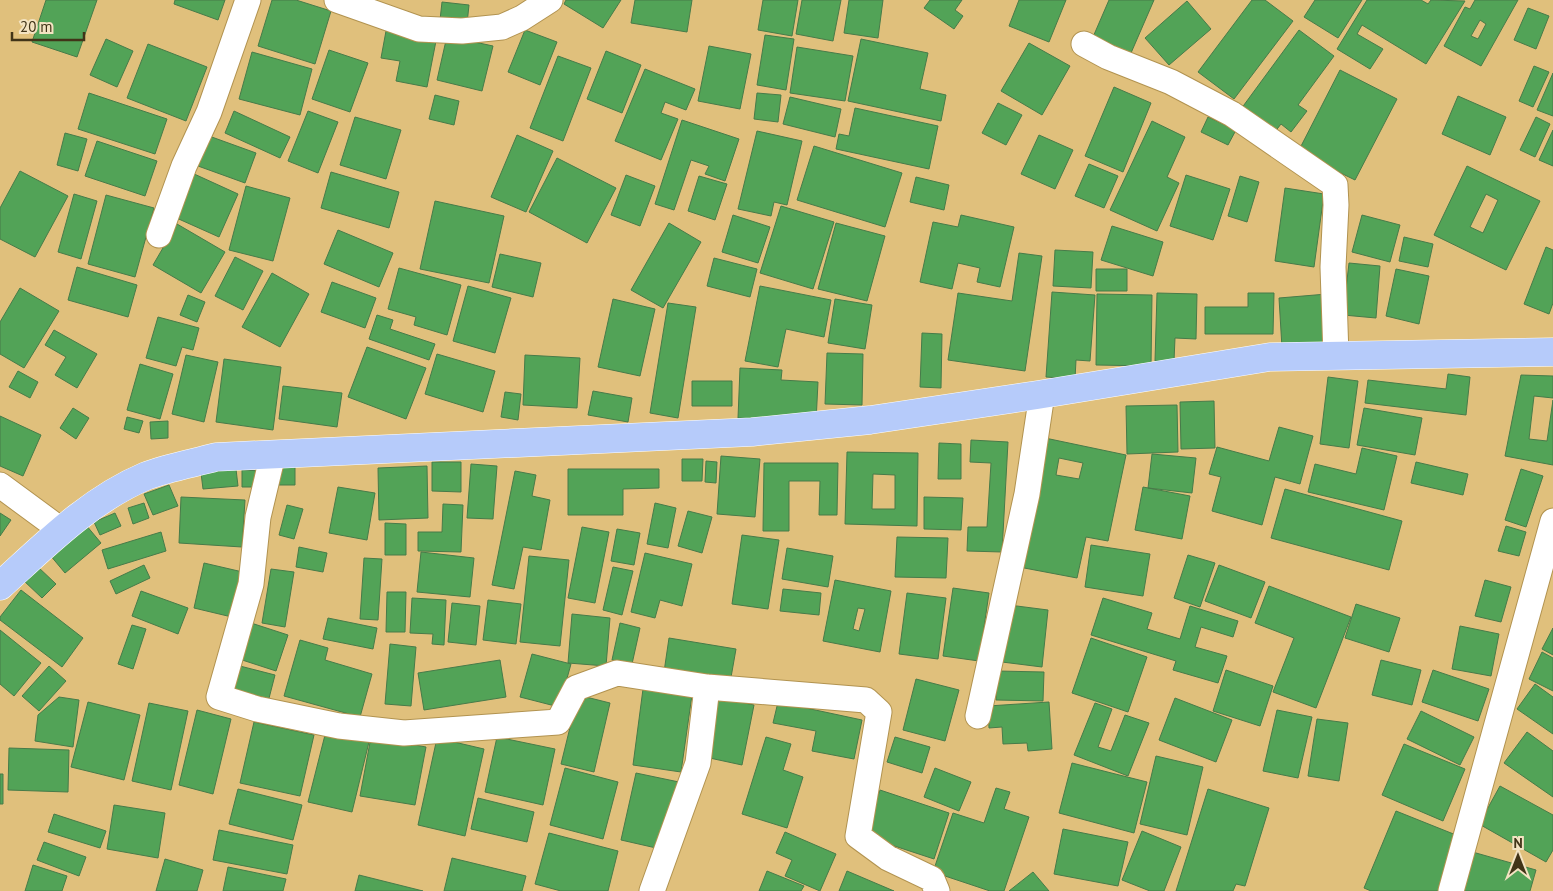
<svg xmlns="http://www.w3.org/2000/svg" width="1553" height="891" font-family="'PT Sans',sans-serif">
  <style>
    .building { fill: #52a357; stroke: #477b49; fill-rule: evenodd }
    .lines { fill: none; stroke-linecap: round; stroke-linejoin: round }
    .minor-casing { stroke: #b29350; stroke-width: 27 }
    .major-casing { stroke: #fff; stroke-width: 29 }
    .minor { stroke: #fff; stroke-width: 25 }
    .major { stroke: #b6cbfa; stroke-width: 28 }
  </style>
  <rect width="100%" height="100%" fill="#e0c07c"/>
  <!-- building -->
  <path class="building" d="M46,0H97L77,57L32,42Z
    M175,0H225L218,20L174,4Z
    M272,0H296L331,11L315,64L258,46Z
    M566,0H621L603,28L564,4Z
    M635,0H692L687,32L631,23Z
    M763,0H798L792,36L758,30Z
    M802,0H841L833,41L796,34Z
    M849,0H883L878,38L844,33Z
    M930,0H962L955,10L963,16L954,29L924,8Z
    M1019,0H1066L1049,42L1009,26Z
    M1109,0H1154L1131,53L1093,37Z
    M1252,0H1265L1293,21L1234,99L1198,72Z
    M1315,0H1362L1338,38L1304,17Z
    M1367,0H1421L1428,4L1431,0L1465,1L1426,64L1362,25L1357,34L1383,49L1370,69L1337,49Z
    M1475,0H1518L1481,66L1444,46L1465,7L1470,9ZM1480,20L1486,24L1478,39L1471,36Z
    M1187,1L1211,29L1169,65L1145,38Z
    M442,2L469,5L467,24L440,20Z
    M1528,8L1549,16L1536,49L1514,40Z
    M525,30L557,42L540,85L508,72Z
    M1299,30L1334,56L1298,105L1307,111L1291,132L1281,124L1274,133L1241,109Z
    M386,31L436,41L427,87L396,81L400,61L381,58Z
    M765,35L794,39L786,90L757,85Z
    M447,36L493,46L482,91L437,80Z
    M106,39L133,51L117,87L90,75Z
    M861,39L928,53L920,89L946,95L941,121L848,101Z
    M1029,43L1070,66L1042,115L1001,91Z
    M148,44L207,67L186,121L127,98Z
    M709,46L751,54L740,109L698,101Z
    M797,47L853,56L845,101L790,93Z
    M329,50L368,63L350,112L312,99Z
    M606,51L641,65L622,113L587,99Z
    M252,52L312,69L300,115L239,99Z
    M558,56L591,68L563,141L530,128Z
    M1534,66L1549,72L1533,107L1519,101Z
    M645,69L695,89L686,110L665,102L661,113L678,119L661,160L615,141Z
    M1340,70L1397,99L1355,180L1298,152Z
    M1553,73V116L1537,110Z
    M1114,87L1151,103L1123,172L1085,156Z
    M89,93L167,119L155,154L78,129Z
    M757,93L781,95L778,122L754,119Z
    M435,95L459,101L454,125L429,119Z
    M1458,96L1506,117L1490,155L1442,134Z
    M790,97L841,109L835,137L783,124Z
    M998,103L1022,115L1006,145L982,133Z
    M855,108L938,126L929,169L836,149L839,134L849,136Z
    M234,111L290,137L280,158L225,133Z
    M308,111L338,122L318,173L288,161Z
    M355,117L401,130L386,179L340,165Z
    M1208,117L1236,130L1228,145L1201,132Z
    M1536,117L1550,124L1535,157L1520,150Z
    M682,120L739,139L725,181L705,174L709,166L691,160L674,210L655,204Z
    M1152,121L1185,137L1167,177L1179,183L1157,231L1110,210Z
    M1553,130V166L1539,160Z
    M757,131L802,141L787,205L774,202L771,216L738,209Z
    M65,133L87,139L78,171L57,165Z
    M517,135L553,151L526,212L491,197Z
    M1039,135L1073,150L1055,189L1021,174Z
    M209,136L256,153L245,183L198,166Z
    M97,141L157,161L145,196L85,176Z
    M814,146L902,173L885,227L797,200Z
    M557,158L616,188L587,243L529,212Z
    M1089,164L1118,176L1104,208L1075,196Z
    M1467,166L1540,201L1506,270L1434,235ZM1486,194L1498,200L1483,233L1470,227Z
    M20,171L68,196L35,257L0,239V208Z
    M331,172L399,192L389,228L321,208Z
    M192,173L238,194L219,237L172,216Z
    M626,175L655,186L640,226L611,215Z
    M1186,175L1230,189L1213,240L1170,226Z
    M699,176L727,184L715,220L688,211Z
    M1240,176L1259,182L1247,222L1228,216Z
    M916,177L949,185L944,210L910,202Z
    M246,186L290,198L273,261L229,250Z
    M1285,188L1324,194L1314,267L1275,261Z
    M74,194L97,201L81,259L58,252Z
    M106,195L154,208L135,277L88,264Z
    M435,201L504,216L489,283L420,269Z
    M781,206L834,222L813,289L760,273Z
    M733,215L770,227L758,263L722,252Z
    M961,215L1014,227L1000,287L977,282L980,268L958,263L952,289L920,282L933,222L958,227Z
    M1362,215L1400,225L1390,262L1352,252Z
    M669,223L701,242L663,308L631,290Z
    M836,223L885,236L867,301L818,289Z
    M177,224L225,252L201,293L153,265Z
    M1112,226L1163,242L1153,276L1101,260Z
    M338,230L393,253L379,287L324,264Z
    M1404,237L1433,244L1428,267L1399,261Z
    M1546,247L1553,250V303L1549,314L1524,304Z
    M1055,250L1093,252L1091,288L1053,286Z
    M1019,253L1042,256L1025,371L948,360L958,293L1012,301Z
    M500,254L541,263L533,297L492,287Z
    M235,257L263,271L243,310L215,296Z
    M714,258L757,269L750,297L707,286Z
    M1349,263L1380,266L1376,318L1343,315Z
    M77,267L137,285L128,317L68,300Z
    M399,268L461,285L447,335L414,325L416,317L388,309Z
    M1096,269H1127V291H1096Z
    M1396,269L1429,276L1419,324L1386,316Z
    M272,273L309,294L280,347L242,327Z
    M332,282L376,298L365,328L321,312Z
    M468,286L511,298L495,353L453,341Z
    M760,286L831,300L824,337L786,329L778,367L745,361Z
    M20,288L59,311L24,368L0,354V322Z
    M1052,292L1095,295L1090,361L1076,360L1075,379L1046,377Z
    M1157,293L1197,294L1196,339L1175,338L1174,361H1155Z
    M1248,293H1274L1273,334H1205V307H1248Z
    M1097,294L1152,295L1151,366L1096,365Z
    M1327,294L1331,344L1282,348L1279,298Z
    M188,295L205,302L197,322L180,315Z
    M613,299L655,309L640,376L598,367Z
    M835,299L872,305L865,349L828,343Z
    M668,303L696,307L678,418L650,413Z
    M377,315L393,320L390,329L435,344L429,360L369,339Z
    M158,317L199,328L193,350L182,347L176,366L146,358Z
    M54,330L97,354L77,388L55,375L66,357L45,345Z
    M922,333L942,334L941,388L920,387Z
    M367,347L426,368L406,419L348,397Z
    M827,353L863,354L862,405L825,404Z
    M437,354L495,371L483,412L425,394Z
    M186,355L218,362L204,422L172,414Z
    M525,355L580,358L577,408L523,405Z
    M224,359L281,367L273,430L216,422Z
    M140,364L173,374L160,419L127,410Z
    M740,368L782,370L781,380L818,382L816,422L738,418Z
    M18,371L38,382L30,398L9,387Z
    M1448,374L1470,377L1466,415L1365,403L1368,380L1446,389Z
    M1521,375L1553,376V398L1534,396L1529,439L1547,441L1553,400V465L1505,456Z
    M1328,377L1358,381L1349,448L1320,444Z
    M692,381H732V406H692Z
    M283,386L342,393L337,427L279,419Z
    M593,391L632,398L628,422L588,415Z
    M505,392L521,394L518,420L501,417Z
    M1214,401L1215,448L1181,449L1180,402Z
    M1177,405L1178,452L1127,454L1126,406Z
    M73,408L89,418L76,439L60,428Z
    M1364,408L1422,418L1415,455L1357,445Z
    M0,416L41,435L23,476L0,466Z
    M127,417L143,421L139,433L124,429Z
    M168,421V438L151,439L150,422Z
    M1279,427L1313,436L1300,484L1275,477L1262,525L1212,511L1221,477L1209,474L1217,447L1269,461Z
    M1045,438L1126,455L1108,541L1086,537L1077,578L1019,567ZM1059,458L1083,463L1079,479L1056,475Z
    M971,440L1008,442L1002,552L967,551L968,527H987L991,463L970,462Z
    M939,443L961,444V479H938Z
    M1362,448L1397,456L1384,510L1308,492L1315,464L1356,474Z
    M847,452L918,453L917,526L845,524ZM873,474L895,475V509H872Z
    M1152,454L1196,458L1192,493L1148,488Z
    M721,456L760,459L755,517L717,514Z
    M682,459H703L702,481H682Z
    M706,461L717,462L716,483L705,482Z
    M432,462H461V492L432,491Z
    M1416,462L1468,474L1463,495L1411,483Z
    M764,463H838L837,515H819L820,481H789V531H763Z
    M471,464L497,466L493,519L467,518Z
    M275,466H295V485H275Z
    M427,466L428,518L379,520L378,468Z
    M236,469L238,486L203,489L201,473Z
    M568,469H659V488L623,489V515H568Z
    M1521,469L1543,476L1526,527L1505,520Z
    M242,470L263,471V487H242Z
    M515,471L536,475L532,496L550,500L541,550L523,547L514,589L492,585Z
    M169,485L178,506L153,515L144,494Z
    M338,487L375,493L367,540L329,533Z
    M1143,487L1190,496L1182,539L1135,530Z
    M1285,489L1402,521L1389,570L1271,538Z
    M181,497L245,500L242,547L179,543Z
    M924,497L963,498L961,530L924,529Z
    M144,503L149,518L133,524L128,508Z
    M655,503L676,508L668,548L647,544Z
    M443,504L463,505L461,552L418,551V532H442Z
    M287,505L303,509L294,539L279,535Z
    M688,511L712,517L702,553L678,546Z
    M0,513L11,520L0,536Z
    M115,513L121,526L100,535L94,522Z
    M385,523L406,524V555H385Z
    M86,525L101,543L65,573L50,555Z
    M1506,526L1526,532L1519,556L1498,551Z
    M582,527L609,532L595,603L568,598Z
    M617,529L640,533L634,565L611,561Z
    M161,532L166,551L108,569L102,550Z
    M742,535L779,540L768,609L732,604Z
    M897,537L948,538L946,578L895,577Z
    M1091,545L1150,554L1143,596L1085,587Z
    M299,547L327,553L323,572L296,567Z
    M787,548L833,556L828,587L782,579Z
    M421,552L474,558L470,597L417,592Z
    M645,553L692,564L682,606L660,600L655,618L631,612Z
    M1188,555L1215,563L1200,607L1174,598Z
    M529,556L569,560L560,646L520,642Z
    M364,558L382,559L378,620L360,619Z
    M204,563L247,573L236,618L194,608Z
    M144,565L150,578L116,594L110,581Z
    M1219,565L1265,582L1251,618L1205,601Z
    M37,566L56,584L42,598L23,580Z
    M613,567L633,571L622,615L603,610Z
    M271,569L294,572L285,627L262,623Z
    M835,580L891,591L880,652L823,641ZM858,608L865,609L859,631L853,629Z
    M1485,580L1511,587L1501,622L1475,616Z
    M1269,586L1351,617L1316,708L1273,692L1294,638L1255,623Z
    M953,588L989,593L979,661L943,656Z
    M783,589L821,593L819,615L780,611Z
    M21,590L83,638L62,667L0,620V617Z
    M141,591L188,608L178,634L132,616Z
    M387,592H406L405,632H386Z
    M907,593L946,598L938,659L899,654Z
    M412,598L446,600L444,645L432,644L433,634L410,633Z
    M1103,598L1152,613L1147,629L1180,639L1190,606L1238,621L1233,637L1201,627L1195,647L1227,656L1218,683L1173,670L1176,661L1091,635Z
    M488,600L521,604L516,644L483,640Z
    M452,603L480,606L476,645L448,642Z
    M1356,604L1400,618L1389,652L1345,638Z
    M1009,605L1048,610L1042,667L1002,662Z
    M572,614L610,618L606,666L568,663Z
    M328,618L377,628L373,649L323,639Z
    M248,622L288,635L276,671L236,658Z
    M620,623L640,628L632,664L612,660Z
    M132,625L146,629L133,669L118,664Z
    M1460,626L1499,634L1491,676L1452,669Z
    M1553,628V655L1542,649Z
    M0,630L41,663L14,696L0,684Z
    M669,638L736,649L730,683L664,672Z
    M1091,638L1147,657L1128,712L1072,693Z
    M300,640L328,648L325,660L372,674L360,717L284,696Z
    M390,644L416,647L411,706L385,704Z
    M1542,652L1553,658V691L1529,679Z
    M532,654L571,664L559,707L520,697Z
    M500,660L506,697L424,710L418,673Z
    M1381,660L1421,670L1412,705L1372,695Z
    M236,665L275,675L267,706L227,696Z
    M49,666L66,681L39,711L22,696Z
    M1226,670L1273,686L1260,726L1213,711Z
    M1433,670L1489,689L1478,721L1422,702Z
    M997,671L1044,672L1043,701L996,700Z
    M916,679L959,690L945,741L903,730Z
    M1535,684L1553,697V734L1517,709Z
    M643,689L692,695L681,772L633,765Z
    M578,695L610,703L594,772L561,764Z
    M59,697L79,700L73,747L35,741L38,715Z
    M717,697L754,705L742,765L705,757Z
    M1175,698L1232,720L1216,762L1159,740Z
    M88,702L140,715L124,780L71,767Z
    M778,702L862,720L854,759L812,751L816,731L773,723Z
    M1049,702L1052,749L1028,751L1027,743L1003,744L1002,727L989,728L988,706Z
    M149,703L188,711L171,790L132,781Z
    M1095,703L1112,709L1098,747L1111,751L1125,715L1149,723L1128,776L1074,755Z
    M197,710L231,719L213,794L179,785Z
    M1277,710L1312,717L1298,778L1263,771Z
    M1421,711L1474,737L1460,765L1407,739Z
    M1317,719L1348,723L1339,781L1308,776Z
    M254,722L314,735L300,796L240,783Z
    M326,731L369,742L352,812L308,802Z
    M1527,732L1553,751V797L1504,763Z
    M371,737L426,747L415,805L360,796Z
    M497,737L555,749L543,805L485,792Z
    M766,737L791,744L783,770L803,777L787,828L742,814Z
    M895,737L930,747L922,773L887,762Z
    M437,738L484,749L465,836L418,825Z
    M1404,744L1465,769L1443,821L1382,795Z
    M9,748L69,750L68,792L8,790Z
    M1156,756L1203,767L1187,835L1140,824Z
    M1072,763L1147,782L1134,833L1059,813Z
    M565,768L618,782L603,839L550,825Z
    M935,768L971,782L959,811L924,797Z
    M636,773L679,782L665,850L621,840Z
    M0,774H3V804H0Z
    M1500,786L1553,815V850L1546,862L1479,824Z
    M996,788L1010,792L1004,809L1029,817L1004,891H990L933,872L953,813L984,823Z
    M238,789L302,805L293,840L229,824Z
    M1208,789L1269,808L1245,886L1236,884L1233,891H1176Z
    M880,790L949,813L934,859L864,836Z
    M478,798L534,812L527,842L471,829Z
    M114,805L165,813L158,858L107,849Z
    M1396,811L1461,837L1439,891H1371L1364,888Z
    M54,814L106,831L100,848L48,832Z
    M1063,829L1128,842L1118,886L1054,874Z
    M219,830L293,845L287,874L213,860Z
    M1142,831L1181,847L1164,891H1150L1122,880Z
    M785,832L836,854L820,891L785,876L792,860L776,853Z
    M549,833L618,851L608,891H561L535,884Z
    M44,842L86,857L79,876L37,860Z
    M1469,851L1536,870L1530,891H1457Z
    M452,858L526,876L522,891H444Z
    M165,859L203,870L197,891H156Z
    M33,865L67,876L62,891H25Z
    M228,867L286,879L283,891H223Z
    M767,871L804,886L801,891H759Z
    M847,871L894,891H839Z
    M1033,872L1049,891H1009Z
    M359,875L423,891H355Z"/>
  <g class="lines">
    <!-- minor casing -->
    <g class="minor-casing">
      <path id="minor" d="M337,0L419,29L462,31L502,27L522,18L550,0
        M1084,44L1108,57L1171,82L1232,114L1335,185L1336,205L1333,267L1336,356
        M159,235L184,166L209,112L248,0
        M273,454L258,517L251,584L219,697L257,709L339,726L404,733L558,722L576,688L617,673L707,687L866,700L879,712L858,836L888,858L932,879L937,891
        M0,485L61,530
        M978,716L1027,494L1042,394
        M652,891L698,763L707,687
        M1451,891L1553,521"/>
    </g>
    <!-- major casing -->
    <g class="major-casing">
      <path id="major" d="M0,586C45,545 89,500 146,476C166,468 194,463 216,457L752,432L870,420L1037,395L1270,357L1553,352"/>
    </g>
    <!-- minor -->
    <use href="#minor" class="minor"/>
    <!-- major -->
    <use href="#major" class="major"/>
  </g>
  <!-- north arrow -->
  <g transform="translate(1518 856)" stroke="#f3e3c2" stroke-width="4" paint-order="stroke">
  <path d="M0-4L9 19L0 12L-9 19Z" fill="#413418"/>
  <text y="-8" font-size="14" font-weight="bold" text-anchor="middle" fill="#413418">N</text>
  </g>
  <!-- scale -->
  <path d="M12 32v8h72v-8" fill="none" stroke="#413418" stroke-width="2.5"/>
  <text x="20" y="32" font-size="15" fill="#413418" stroke="#f3e3c2" stroke-width="4" paint-order="stroke">20 m</text>
</svg>
